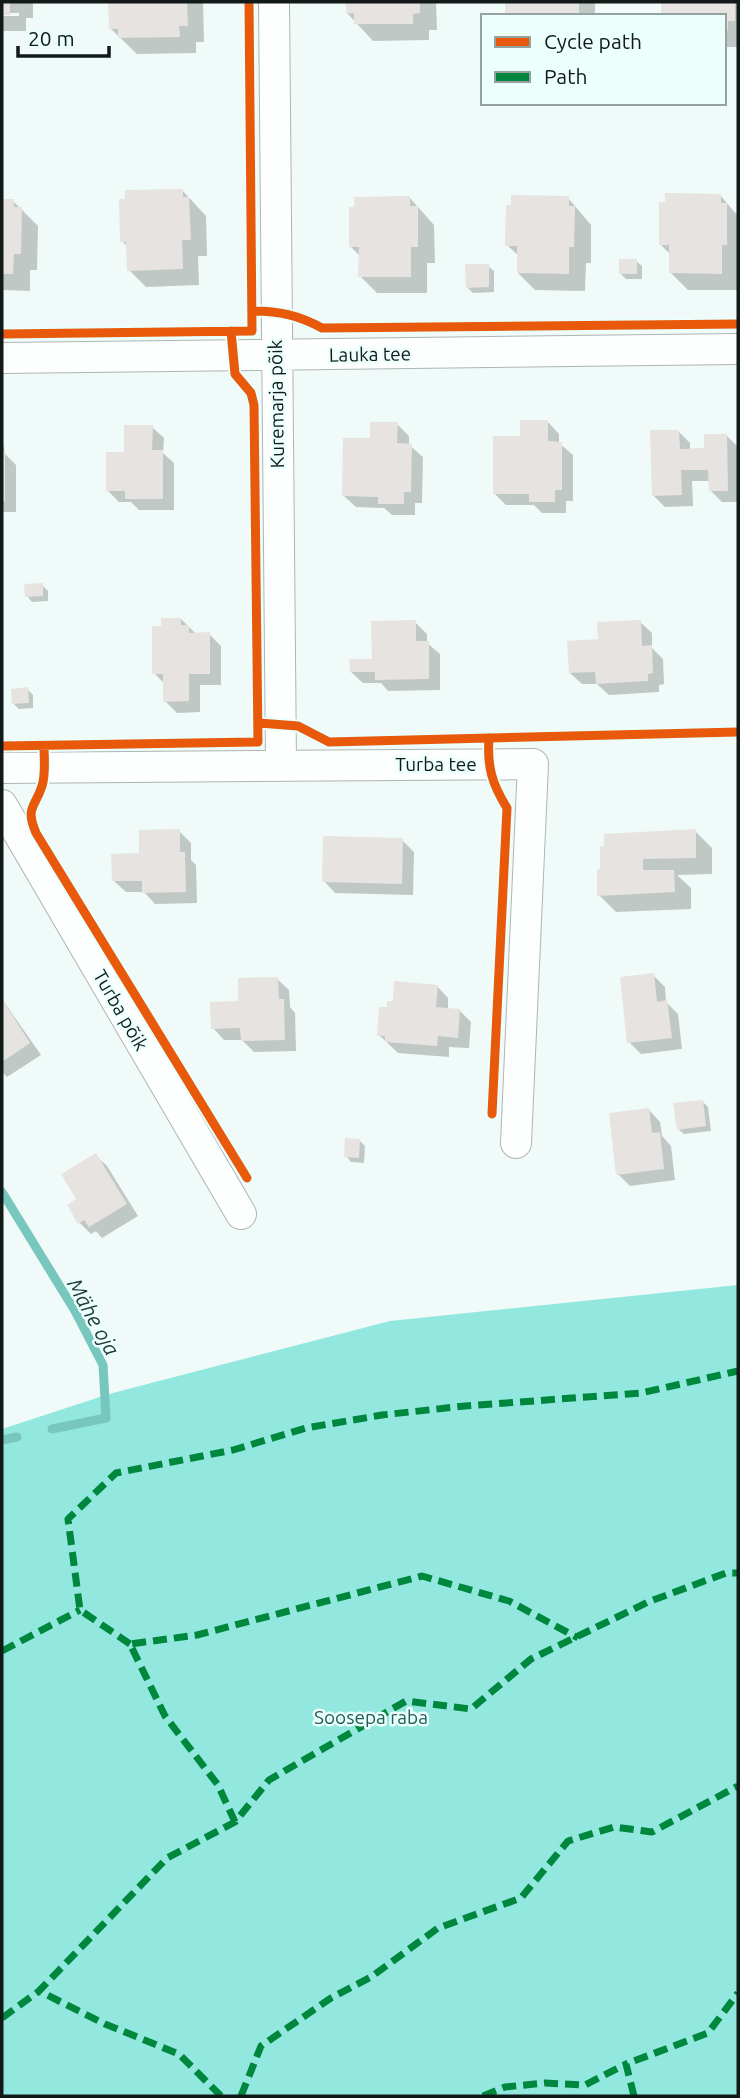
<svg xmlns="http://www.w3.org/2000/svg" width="740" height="2098" font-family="Ubuntu,sans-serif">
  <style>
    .forest { fill: #92e8df }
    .shadow { fill: #0003 }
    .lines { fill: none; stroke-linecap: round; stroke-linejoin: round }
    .stream { stroke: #78c7bf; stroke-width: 9 }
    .building { fill: #e6e3e1 }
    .street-casing { stroke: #adb6b4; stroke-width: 32 }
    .street { stroke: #fdfefe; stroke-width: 30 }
    .quiet { stroke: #00873e; stroke-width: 7; stroke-dasharray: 14 7; stroke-linecap: butt }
    .cycleway-casing { stroke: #ebfffc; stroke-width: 13 }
    .cycleway { stroke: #e8590c; stroke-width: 9 }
    .labels { text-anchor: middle; stroke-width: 5; stroke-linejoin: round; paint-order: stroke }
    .street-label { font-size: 19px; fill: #121a19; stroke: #ebfffc }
    .park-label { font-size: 19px; fill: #215c56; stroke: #ebfffc }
    .water-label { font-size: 21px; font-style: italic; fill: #223a37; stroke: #ebfffc }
  </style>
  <rect width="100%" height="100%" fill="#f0faf8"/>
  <!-- forest -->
  <path class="forest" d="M738,1285V2096H2V1429L109,1394L390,1321Z"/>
  <!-- shadow -->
  <path class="shadow" d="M2,2H33V18H26V31H2V16H19V13H2Z
    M110,2H203L204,42H196V53L137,54L110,28Z
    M347,2H436L437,30H429V40L373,41L347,13Z
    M507,2H595V16H507Z
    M663,2H738V47H724V16H663Z
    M182,190L206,216L207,256H198L199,285L146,287L129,270L128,247L122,241Z
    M720,195L738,216V290H688L671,273V255L660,244Z
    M410,198L434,225L435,263H427V293H377L360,276V256L351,247Z
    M568,198L591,225V263H586L585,291L535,290L518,273L519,256L507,245Z
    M2,201H13L38,226L37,270H30V291L2,290Z
    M636,261L642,266V279H626L620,273Z
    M488,266L494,271V292L473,293L467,287Z
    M548,422L559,434V443L573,455V501H566V513H542L534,505H506L495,494L522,438Z
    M397,424L409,436V445L423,457L422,503H415V515H392L384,508L356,507L344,496L371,440Z
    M152,427L164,438L163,453L174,463V510H139L131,502H119L108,491Z
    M678,431L690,443V450H706L726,435L738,447V502H722L711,491L710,481H692L693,506L665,507L653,495Z
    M2,438L5,454L16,465V512H2Z
    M42,585L48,591V601L32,602L27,596Z
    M181,619L196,634H209L221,646V685H200V712L177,713L165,701V684L154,673L163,628Z
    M415,622L427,634V643L440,654V690L388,691L381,683H363L351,672L374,661Z
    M640,622L652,633V648L663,659L664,684L659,685V692L609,695L597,684H582L570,673L600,641Z
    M27,689L33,695V708L19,709L14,704Z
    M179,831L191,843V860L196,865L197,903L155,904L144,892H126L114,881L141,855Z
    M695,831L712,848V874L677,875L691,888V909L616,912L599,895V871Z
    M402,840L414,852L413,895L335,893L324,881Z
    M653,975L665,987L666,1002L678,1014L682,1049L641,1054L629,1042Z
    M277,979L289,990L290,1007L295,1013L296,1051L254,1052L242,1040H224L213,1028Z
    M437,986L448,998V1009L459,1010L471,1022L469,1048L449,1047V1057L398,1053L379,1035L389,1009Z
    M2,999L41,1055L7,1077L2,1072Z
    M702,1101L708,1107L711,1131L684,1134L678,1129Z
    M649,1110L660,1122L662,1136L671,1146L675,1180L630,1186L618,1174Z
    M360,1141L365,1146L364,1163L351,1162L346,1156Z
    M95,1155L107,1166L138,1216L102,1238L96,1231L91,1234L80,1223L79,1200Z"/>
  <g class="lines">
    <!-- stream -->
    <path class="stream" d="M2,1192L75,1311L103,1365L106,1418L52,1429
      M2,1440L17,1437"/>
  </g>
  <!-- building -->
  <path class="building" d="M2,2H10V15H2Z
    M108,2H187L188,26H179L180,37L118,38V29H109Z
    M346,2H420V13L413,14V24H354V13L346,14Z
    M505,2H579V16H505Z
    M661,2H735V21H728V31H724V16H661Z
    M183,189V197H189L191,240H182L183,269L127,271L126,242H120L119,199H125V190Z
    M665,193L721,194V203H727V245H722V274L669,273V245H659V202H665Z
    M511,195L569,196V206H575L574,247H569V274L517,273V246H505L506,205H511Z
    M410,196V206H418V247H411V277H358L359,247H349V207H354V197Z
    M2,199H14V207H22L21,254H14L13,274H2Z
    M619,259H637V274H619Z
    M465,264H489V287L466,288Z
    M520,420H548V441L562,442V490H555V502H529V494H493V436H520Z
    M370,422H398L397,443L412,444L411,492H404V504H378V497L342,496L343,438H370Z
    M124,425H153L152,450H163V499H125V491H106V452H124Z
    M650,430H679L680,449L704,448V434H727L728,491H709L708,470H681L682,495L652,496Z
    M2,451H5V501H2Z
    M43,583V596L25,597L24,584Z
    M161,618H181V625H189V633L210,632V674H189V701L163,702V674H152V626H161Z
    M416,620V641H429V679L375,680V672H350L349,659H372L371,621Z
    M641,620L642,646L652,645L653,673L648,674V681L596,684L595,672L569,673L567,641L598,639L597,622Z
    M28,687L29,703L12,704L11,689Z
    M180,829V852H185L186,892L142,893V881H112L111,854L139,853V830Z
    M696,829V858L643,859V870H674L675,892L597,896V869H600V846H604V834Z
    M323,836L403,838L402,884L322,882Z
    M654,973L657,1002L667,1000L672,1038L627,1043L620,977Z
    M278,977L279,999H284L285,1040L241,1041L240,1028L211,1029L210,1002L238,1001V978Z
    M394,981L438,985L436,1007L460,1009L458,1038L438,1036L437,1046L385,1042V1036H377L379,1007H387V1001H393Z
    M2,999L30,1043L2,1062Z
    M703,1100L706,1126L677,1130L673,1103Z
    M649,1108L652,1133L660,1132L664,1169L616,1175L609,1113Z
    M345,1138L360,1139L359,1158L344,1157Z
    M96,1153L127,1204L89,1227L84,1220L78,1224L67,1205L76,1199L61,1174Z"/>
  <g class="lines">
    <!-- street casing -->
    <g class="street-casing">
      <path id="street" d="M274,2L281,764
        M2,358L738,349
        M2,768L533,764L516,1143
        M2,805L241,1214"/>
    </g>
    <!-- street -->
    <use href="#street" class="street"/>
    <!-- quiet -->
    <path class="quiet" d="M130,1644L80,1610L68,1519L116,1473L233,1450L306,1428L382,1415L465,1406L641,1393L738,1371
      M2,1651L80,1610
      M235,1822L218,1785L165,1716L130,1644L197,1635L422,1576L509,1601L578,1638
      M2,2018L39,1991
      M221,2096L179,2054L105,2024L39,1991L167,1858L235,1822L269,1780L406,1701L471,1709L531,1659L648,1602L726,1573H738
      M241,2096L261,2046L331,1998L371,1977L438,1928L521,1898L568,1841L614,1827L652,1832L738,1786
      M483,2096L505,2087L545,2083L585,2085L626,2064
      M634,2096L626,2064L708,2033L738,1993"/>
    <!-- cycleway casing -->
    <g class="cycleway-casing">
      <path id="cycleway" d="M252,311C279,311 298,315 322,328L738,324
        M2,334L252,331L249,2
        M259,723L298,726L329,742L738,732
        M489,738C487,767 492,784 507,808L492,1114
        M2,746L258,742L254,405L251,393L235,374L231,331
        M44,746C44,758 46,774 42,786C35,808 25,807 36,833L247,1178"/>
    </g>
    <!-- cycleway -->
    <use href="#cycleway" class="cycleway"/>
  </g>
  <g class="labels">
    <!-- street labels -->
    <g class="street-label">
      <text transform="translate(370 354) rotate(-1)" y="7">Lauka tee</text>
      <text transform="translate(276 404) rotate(-91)" y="7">Kuremarja põik</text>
      <text x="436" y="771">Turba tee</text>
      <text transform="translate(121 1010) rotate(60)" y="7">Turba põik</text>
    </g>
    <!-- park labels -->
    <g class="park-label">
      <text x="371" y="1724">Soosepa raba</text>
    </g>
    <!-- water labels -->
    <g class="water-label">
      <text transform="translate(93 1317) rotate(61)" y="7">Mähe oja</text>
    </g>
  </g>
  <!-- border -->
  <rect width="740" height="2098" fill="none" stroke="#121a19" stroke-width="7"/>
  <!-- legend -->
  <rect x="481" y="14" width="245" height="91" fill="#ebfffc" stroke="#94a3a1" stroke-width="2"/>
  <rect x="495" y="37" width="35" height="10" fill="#e8590c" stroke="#94a3a1" stroke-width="2"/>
  <text x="544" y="49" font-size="21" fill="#121a19">Cycle path</text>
  <rect x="495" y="72" width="35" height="10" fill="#00873e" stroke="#94a3a1" stroke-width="2"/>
  <text x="544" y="84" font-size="21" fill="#121a19">Path</text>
  <!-- scale -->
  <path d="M18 46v10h91v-10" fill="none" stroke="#121a19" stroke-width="3.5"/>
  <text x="28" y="46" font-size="21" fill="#121a19" stroke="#ebfffc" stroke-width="5" paint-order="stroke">20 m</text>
</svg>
